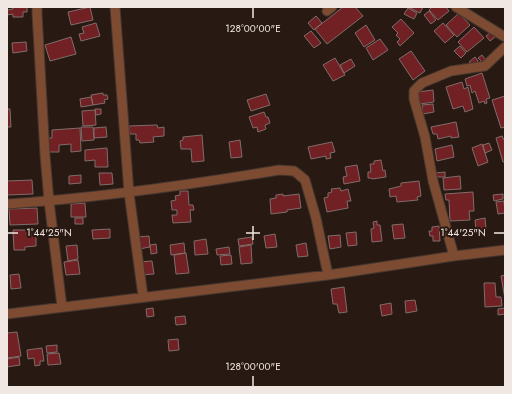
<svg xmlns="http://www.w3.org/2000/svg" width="512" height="394" font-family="Jost,sans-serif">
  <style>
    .building { fill: #712123; stroke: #806c6a }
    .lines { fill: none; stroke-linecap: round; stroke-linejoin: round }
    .minor-casing { stroke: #44372f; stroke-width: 11 }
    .minor { stroke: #7c4b31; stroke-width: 9 }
    .ticks { fill: none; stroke: #f1e7e2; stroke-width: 1.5 }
    .ticks-label { font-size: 10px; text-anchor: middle; fill: #f1e7e2; stroke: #281a12; stroke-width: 4; stroke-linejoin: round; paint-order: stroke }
  </style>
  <rect width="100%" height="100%" fill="#281a12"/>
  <!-- building -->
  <path class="building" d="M13,7H27V12H23V17H13V14L7,15V10L13,9Z
    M90,7L93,20L71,25L68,12Z
    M343,7H355L363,16L327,44L315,29Z
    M408,7H423L420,13Z
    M432,7H446L449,11L438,20L429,10Z
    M408,8L417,13L414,19L404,14Z
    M429,11L436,20L431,24L424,15Z
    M459,13L470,25L457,37L446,25Z
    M316,16L322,23L314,30L308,23Z
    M401,19L414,33L400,46L397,42L400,39L396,35L398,33L392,27Z
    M96,23L100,36L81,41L79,34L84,33L82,27Z
    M443,23L454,35L445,43L434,31Z
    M366,25L375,40L364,47L355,33Z
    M474,27L484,38L467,52L458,42Z
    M311,31L321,43L314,48L304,36Z
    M491,32L495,37L490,41L486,36Z
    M71,37L76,54L50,61L45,45Z
    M380,39L388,50L373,60L366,48Z
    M26,42L27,51L13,53L12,43Z
    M460,46L466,53L461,58L454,51Z
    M411,51L425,71L413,80L399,59Z
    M482,55L485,59L482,62L478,58Z
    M475,57L478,61L473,66L469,62Z
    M335,58L345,75L333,81L323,65Z
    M351,59L355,66L344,73L340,65Z
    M482,73L490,98L486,99L487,103L485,104L484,101L479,103L475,91L472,93L470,85L467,86L465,79Z
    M462,82L464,89L468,87L473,109L465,112L463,106L453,109L446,87Z
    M433,90L434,102L420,104L418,92Z
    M103,93V95H107L108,99L104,100L105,103L93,105L91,95Z
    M266,94L270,105L251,111L247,100Z
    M505,96V127L501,128L492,100Z
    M91,97L93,105L81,107L80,99Z
    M433,104L434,112L423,114L422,105Z
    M7,109H10L11,127H7Z
    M95,109H101V114L96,115Z
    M95,110L96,125L83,126L82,111Z
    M264,112L266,117H268L270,123L265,125L266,129L258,132L257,127L253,128L249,117Z
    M456,122L459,137L451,138V136L438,139L437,134H433L431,127Z
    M157,125L158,128L164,127V136L153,137L154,142L140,143L139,140H136V134H130L129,126Z
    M81,127H93L94,140L82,141Z
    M106,127L107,137L94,138V128Z
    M80,128L81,151L71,152V144L59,145V152H47L46,138H52V130Z
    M202,135L204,161L192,162L191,149H181L180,141L183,140V137Z
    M502,136L504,140L505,139V162H503L496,138Z
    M240,140L242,157L231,158L229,142Z
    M332,142L335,152L330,153L331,158L326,159V156L311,159L308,147Z
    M489,143L492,150L485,153L483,145Z
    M482,144L488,162L478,166L472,148Z
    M452,145L454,157L437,161L435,149Z
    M107,148L108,167H95V160L85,161V150Z
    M381,160L383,171L385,170L386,177L372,179L371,178H368V172H371L370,164H374V161Z
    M357,165L360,181L344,184L343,177L347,176L345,167Z
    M445,172V177H435V173Z
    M99,173H112L113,184L100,185Z
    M81,175V183L69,184V176Z
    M460,176L461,189L444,190L443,178Z
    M32,180L33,194L7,195V181Z
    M419,181L421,196L417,197L418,200L397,202L396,196L390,197L389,189L401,186V183Z
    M340,188L341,191L348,189L351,201H347L348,208L327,212L324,198L328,197V193L332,192L331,189Z
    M180,191H188L189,205H193L194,210H190L191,222L173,223L172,215H177V210H172L171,201L176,200L175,196L180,195Z
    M473,192L474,211H469L470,220L450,221L449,200H446L445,194Z
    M283,194V196L299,194L301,208L287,210V212L271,214L270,199L276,198V195Z
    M503,194V199L494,201L493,195Z
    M504,201L505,213L498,214L496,202Z
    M85,203L86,217H71V204Z
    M37,208L38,224L10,225L9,209Z
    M75,218H83V224H75Z
    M485,218L486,229L476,230L475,220Z
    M377,221V225H380L382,241L372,242L371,229L374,228L373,222Z
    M403,224L405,238L394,239L392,225Z
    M439,226L440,241H433V236H430L429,231H432V227Z
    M110,229V238L93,239L92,230Z
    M13,230H36V246L25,247V250H14Z
    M356,232L357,245L348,246L346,233Z
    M275,234L277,247L266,248L264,236Z
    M340,235L341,247L330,249L328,236Z
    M149,236L150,247L139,249L137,237Z
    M252,237L253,244L239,246L238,239Z
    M206,239L208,254L195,255L194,241Z
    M184,243L185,253L171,255L170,245Z
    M306,243L308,256L298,257L296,245Z
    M156,244L157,253L151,254L150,245Z
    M77,245L78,259L68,261L66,246Z
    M251,245L252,263L241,264L239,247Z
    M229,247L230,254L217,255L216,249Z
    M186,253L189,273L176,274L174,255Z
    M231,255L232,264L221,265L220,256Z
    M78,260L80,274L66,275L64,262Z
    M152,261L154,274L141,275L139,262Z
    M19,274L21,288L11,289L10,275Z
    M505,275V299L501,276Z
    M484,283H495L496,297H501L502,306L485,307Z
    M344,287L347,312L339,313L337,304H333L331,289Z
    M415,300L417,311L406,313L405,301Z
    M391,303L392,314L382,316L380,305Z
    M153,308L154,316L147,317L146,309Z
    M505,308V314L498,315V309Z
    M185,316L186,324L176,325L175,317Z
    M17,332L21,356L7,358V333Z
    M178,339L179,350L169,351L168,340Z
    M57,345V352L47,353L46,346Z
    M42,348L44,361H40V365L35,366L34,358L28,359L27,350Z
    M59,353L61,364L48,365L47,354Z
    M19,357L20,365L7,367V359Z"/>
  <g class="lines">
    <!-- minor casing -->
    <g class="minor-casing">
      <path id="minor" d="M37,7V13L45,155L49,201L62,307
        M115,7L129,193L143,296
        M456,7L505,37
        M327,11L332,7
        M7,204C99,198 189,185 279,170L294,171L298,174L305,180L316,218L328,275
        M454,256L433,181L425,137L414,99V91L422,83L451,71L485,66L505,47
        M7,314L328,275L454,256L505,250"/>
    </g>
    <!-- minor -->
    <use href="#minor" class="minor"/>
  </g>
  <!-- ticks -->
  <path class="ticks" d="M253,8V18M253,226V240M8,233H18M246,233H260M494,233H504M253,376V386"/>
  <g class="ticks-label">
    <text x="253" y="32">128°00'00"E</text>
    <text x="49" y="236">1°44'25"N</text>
    <text x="463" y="236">1°44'25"N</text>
    <text x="253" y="370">128°00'00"E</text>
  </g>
  <!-- border -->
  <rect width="512" height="394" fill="none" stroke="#f1e7e2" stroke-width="16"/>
</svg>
